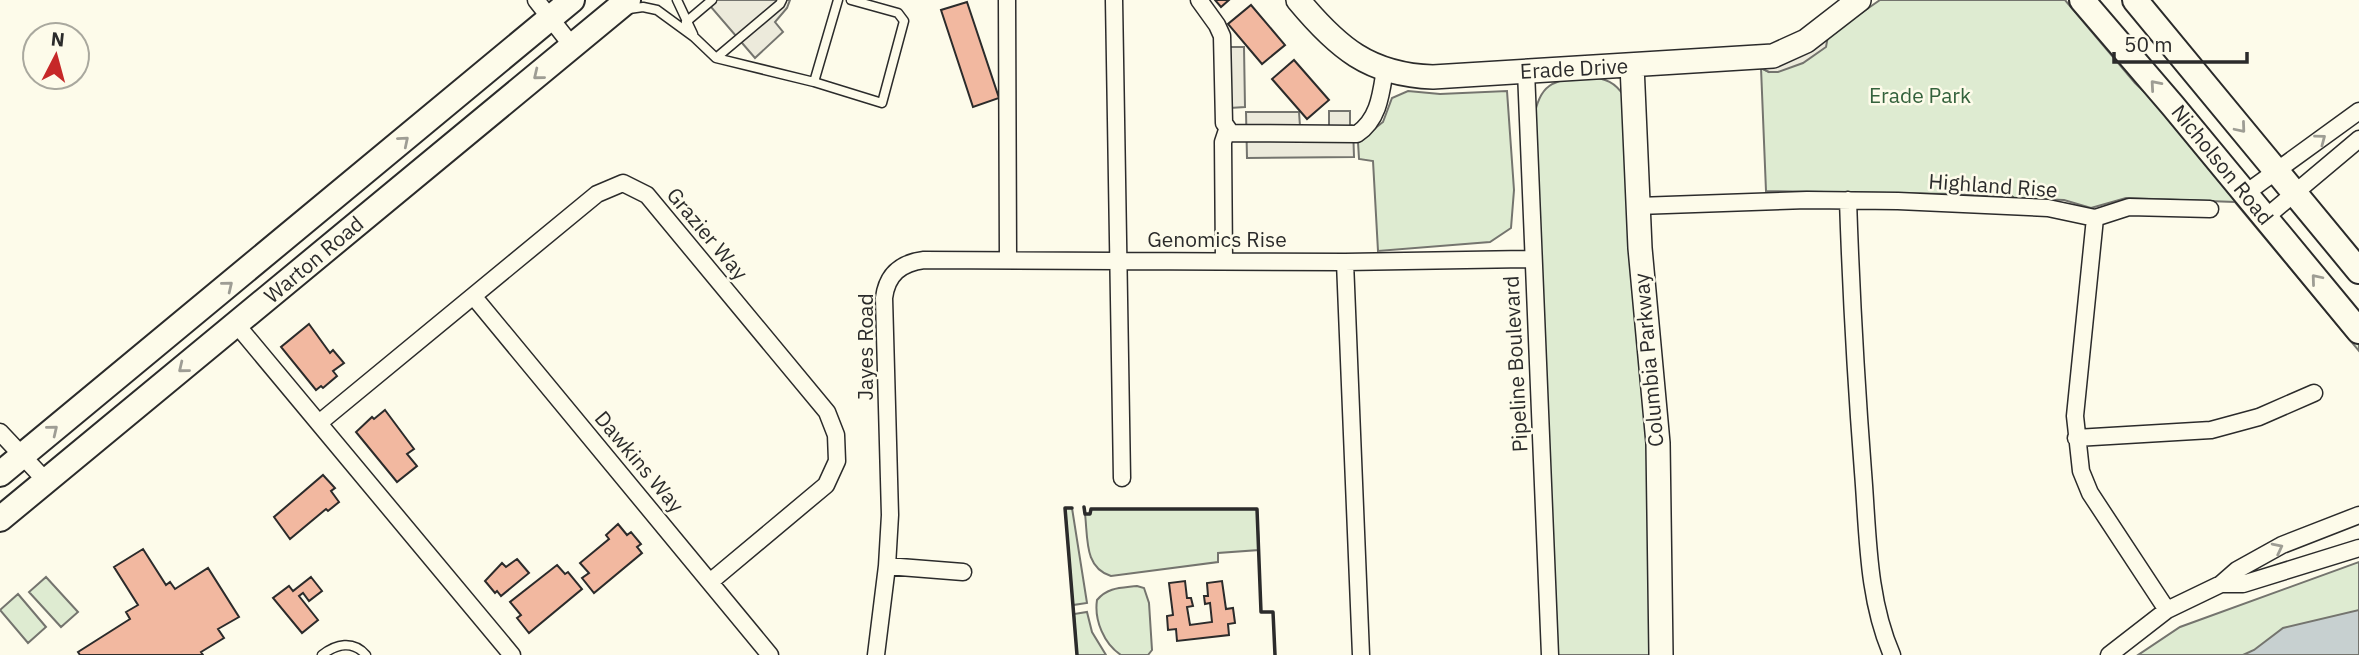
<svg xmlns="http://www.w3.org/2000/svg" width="2359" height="655" font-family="'IBM Plex Sans',sans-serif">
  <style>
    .green { fill: #deebd1; stroke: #74746e; stroke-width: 2 }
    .parking { fill: #eceadb; stroke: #74746e; stroke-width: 2 }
    .water { fill: #c7d0d0; stroke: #74746e; stroke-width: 2 }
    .building { fill: #f2b8a0; stroke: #2b2b2b; stroke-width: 2 }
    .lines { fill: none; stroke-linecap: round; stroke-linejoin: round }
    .lane-casing { stroke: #2b2b2b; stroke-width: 11 }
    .street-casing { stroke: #2b2b2b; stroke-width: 19 }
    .secondary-casing { stroke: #2b2b2b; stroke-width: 26 }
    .primary-casing { stroke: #2b2b2b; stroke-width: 28 }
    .lane { stroke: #fdfbea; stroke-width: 8 }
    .street { stroke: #fdfbea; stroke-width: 16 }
    .secondary { stroke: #fdfbea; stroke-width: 23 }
    .primary { stroke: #fdfbea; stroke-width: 24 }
    .wall { stroke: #2b2b2b; stroke-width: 3.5 }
    .oneway { stroke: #9e9d94 }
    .labels { text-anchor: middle; stroke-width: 5; stroke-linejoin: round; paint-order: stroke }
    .street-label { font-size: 21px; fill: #2b2b2b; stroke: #fdfbea }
    .park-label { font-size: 21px; fill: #34623c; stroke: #fdfbea }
  </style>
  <rect width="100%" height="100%" fill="#fdfbea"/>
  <!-- green -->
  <path class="green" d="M1880,0H2065L2135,83L2171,117L2359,342V351L2235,202L2126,198L2091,208L2064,200L2014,198L2006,191L1959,189L1951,194L1766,191L1761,68L1769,72L1828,36Z
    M1589,76C1606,79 1615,82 1624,96L1650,456L1652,655H1558L1534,118C1540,80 1556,81 1589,76Z
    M1408,91L1440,94L1507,91L1514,190L1511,228L1490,242L1378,251L1373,161L1359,159L1358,142L1383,122L1392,98Z
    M1065,508H1072L1087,603L1073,605Z
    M1091,509H1257L1259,550L1218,553V562L1111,576C1084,568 1088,538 1085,514H1090Z
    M2359,562V655H2138L2180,627Z
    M46,577L78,612L61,627L29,592Z
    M1137,586L1144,588L1149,603L1152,650L1148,655H1121C1104,644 1094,620 1097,600C1108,587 1121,588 1137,586Z
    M18,594L46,627L28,643L0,610Z
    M1087,612L1092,632L1106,655H1077L1074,614Z"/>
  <!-- parking -->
  <path class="parking" d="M705,0H790L787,8L775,22L783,32L755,58Z
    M1828,36L1826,47L1803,63L1778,72H1769L1761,68Z
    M1230,47H1244L1245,107L1230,108Z
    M1329,111H1350V125L1353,126L1354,157L1247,158L1246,112H1299L1300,126H1329Z
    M1959,189L2006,191L2014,198L1951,194Z"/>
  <!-- water -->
  <path class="water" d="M2359,610V655H2243L2254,650L2283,628Z"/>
  <!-- building -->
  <path class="building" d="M1215,0H1229L1221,7Z
    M967,2L999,98L973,107L941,10Z
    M1251,5L1285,45L1262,64L1228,24Z
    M1294,60L1329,100L1307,119L1272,79Z
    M309,324L330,353L333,350L344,363L333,371L337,376L323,388L321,386L316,390L281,347Z
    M385,410L414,449L407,454L417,466L397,482L356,432L372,417L374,419Z
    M323,475L335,488L331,491L339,502L328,511L326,509L290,539L274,517Z
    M618,524L627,535L631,532L641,544L637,547L642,553L594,593L582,578L589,573L580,563L609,539L606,535Z
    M143,549L166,585L170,582L175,589L208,568L239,617L218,629L224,638L201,652L203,655H80L78,652L130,619L126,612L138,605L114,567Z
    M517,559L529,573L501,596L497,591L495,593L485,581L502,563L506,567Z
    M557,565L565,574L568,572L582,589L529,633L517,618L521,615L510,602Z
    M311,577L322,591L309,601L303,593L299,596L318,620L302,633L273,598L289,586L293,591Z
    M1185,581L1187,598H1191L1193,606L1187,607L1190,625L1212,622L1210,603L1205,604L1204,596H1208L1207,583L1222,581L1226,609L1233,608L1235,623L1228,624L1229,635L1177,641L1176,629L1168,630L1167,616L1173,615L1169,583Z"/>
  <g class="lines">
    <!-- lane casing -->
    <g class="lane-casing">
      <path id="lane" d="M677,0L693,34
        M629,9L643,7L657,10L694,37L716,58L814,82L882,103L904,21L898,13L851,0
        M686,22L712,0
        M716,58L780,4L782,0
        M814,82L838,0
        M322,655C336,644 353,640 366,655"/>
    </g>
    <!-- street casing -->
    <g class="street-casing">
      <path id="street" d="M536,0L573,47
        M1007,0L1008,260
        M1114,0L1122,478
        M1199,0L1217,25L1222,36L1224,123L1231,133L1357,134C1379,119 1381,94 1385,69
        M1526,71L1550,655
        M2246,193L2359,111
        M1848,200C1851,291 1856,381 1863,472C1868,533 1867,598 1892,655
        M1638,206L1807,200L1898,201L2048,208L2095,218L2129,207L2210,209
        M2095,218L2075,416L2081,471L2090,493L2167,610
        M2265,218L2359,139
        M1224,261L1223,142L1227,130
        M1345,262L1361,655
        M474,297L770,655
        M236,324L512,655
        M319,423L597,194L623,183L647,195L827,412L836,435L837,461L826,485L710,582
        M0,432L46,481
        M2076,438L2211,430L2259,417L2314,393
        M887,566L963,572
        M2221,584H2243L2359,548
        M876,655L887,566L890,515L884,298C887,274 901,263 924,260L1345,262L1532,259
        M2109,655L2167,610L2221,584L2237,570L2282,545L2359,515"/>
    </g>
    <!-- secondary casing -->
    <g class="secondary-casing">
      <path id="secondary" d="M1298,0C1337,47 1369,75 1433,77L1773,56L1806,41L1859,0
        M1632,65L1640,248L1658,443L1661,655"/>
    </g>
    <!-- primary casing -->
    <g class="primary-casing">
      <path id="primary" d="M2082,0L2173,106L2359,331
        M2135,0L2359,271
        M0,474L572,0
        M0,519L628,0"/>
    </g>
    <!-- lane -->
    <use href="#lane" class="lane"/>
    <!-- street -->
    <use href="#street" class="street"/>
    <!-- secondary -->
    <use href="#secondary" class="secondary"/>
    <!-- primary -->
    <use href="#primary" class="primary"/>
    <!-- wall -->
    <path class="wall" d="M1084,507L1085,514H1090L1091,509H1257L1261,612H1273L1275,655
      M1072,508H1065L1077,655"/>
  </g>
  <!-- one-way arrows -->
  <defs><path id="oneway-chevron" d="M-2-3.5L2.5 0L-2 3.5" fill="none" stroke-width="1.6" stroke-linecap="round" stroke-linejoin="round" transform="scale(1.75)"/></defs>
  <g class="oneway">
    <use href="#oneway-chevron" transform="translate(538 75) rotate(141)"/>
    <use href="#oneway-chevron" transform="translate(2155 85) rotate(-131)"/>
    <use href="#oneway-chevron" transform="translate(2241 128) rotate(50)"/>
    <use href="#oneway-chevron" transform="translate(2321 139) rotate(-37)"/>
    <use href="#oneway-chevron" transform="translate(404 141) rotate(-40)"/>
    <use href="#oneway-chevron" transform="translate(2316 279) rotate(-130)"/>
    <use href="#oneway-chevron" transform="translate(228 286) rotate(-39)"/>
    <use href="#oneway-chevron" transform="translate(183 368) rotate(141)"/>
    <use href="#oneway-chevron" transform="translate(53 430) rotate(-39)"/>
    <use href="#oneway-chevron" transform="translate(2278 548) rotate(-27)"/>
  </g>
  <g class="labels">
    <!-- street labels -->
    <g class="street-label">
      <text transform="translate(1574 69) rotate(-3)" y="7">Erade Drive</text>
      <text transform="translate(2222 165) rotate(51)" y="7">Nicholson Road</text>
      <text transform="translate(1993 186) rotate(4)" y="7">Highland Rise</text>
      <text transform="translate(707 234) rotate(50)" y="7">Grazier Way</text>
      <text x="1217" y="247">Genomics Rise</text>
      <text transform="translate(314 260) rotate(-40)" y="7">Warton Road</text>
      <text transform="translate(866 347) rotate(-90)" y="7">Jayes Road</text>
      <text transform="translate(1649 360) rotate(-95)" y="7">Columbia Parkway</text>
      <text transform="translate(1516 364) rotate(-93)" y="7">Pipeline Boulevard</text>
      <text transform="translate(639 462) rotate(50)" y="7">Dawkins Way</text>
    </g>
    <!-- park labels -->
    <g class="park-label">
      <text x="1920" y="103">Erade Park</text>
    </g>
  </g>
  <!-- north arrow -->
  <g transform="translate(56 56) rotate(6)"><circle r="33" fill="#fdfbea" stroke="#a9a89e" stroke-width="2"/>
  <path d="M0-5L12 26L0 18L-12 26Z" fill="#c62828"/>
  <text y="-10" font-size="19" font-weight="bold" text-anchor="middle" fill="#2b2b2b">N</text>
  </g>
  <!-- scale -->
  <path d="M2114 52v10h133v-10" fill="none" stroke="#2b2b2b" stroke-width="3.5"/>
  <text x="2124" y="52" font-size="21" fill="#2b2b2b" stroke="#fdfbea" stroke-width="5" paint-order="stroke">50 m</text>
</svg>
